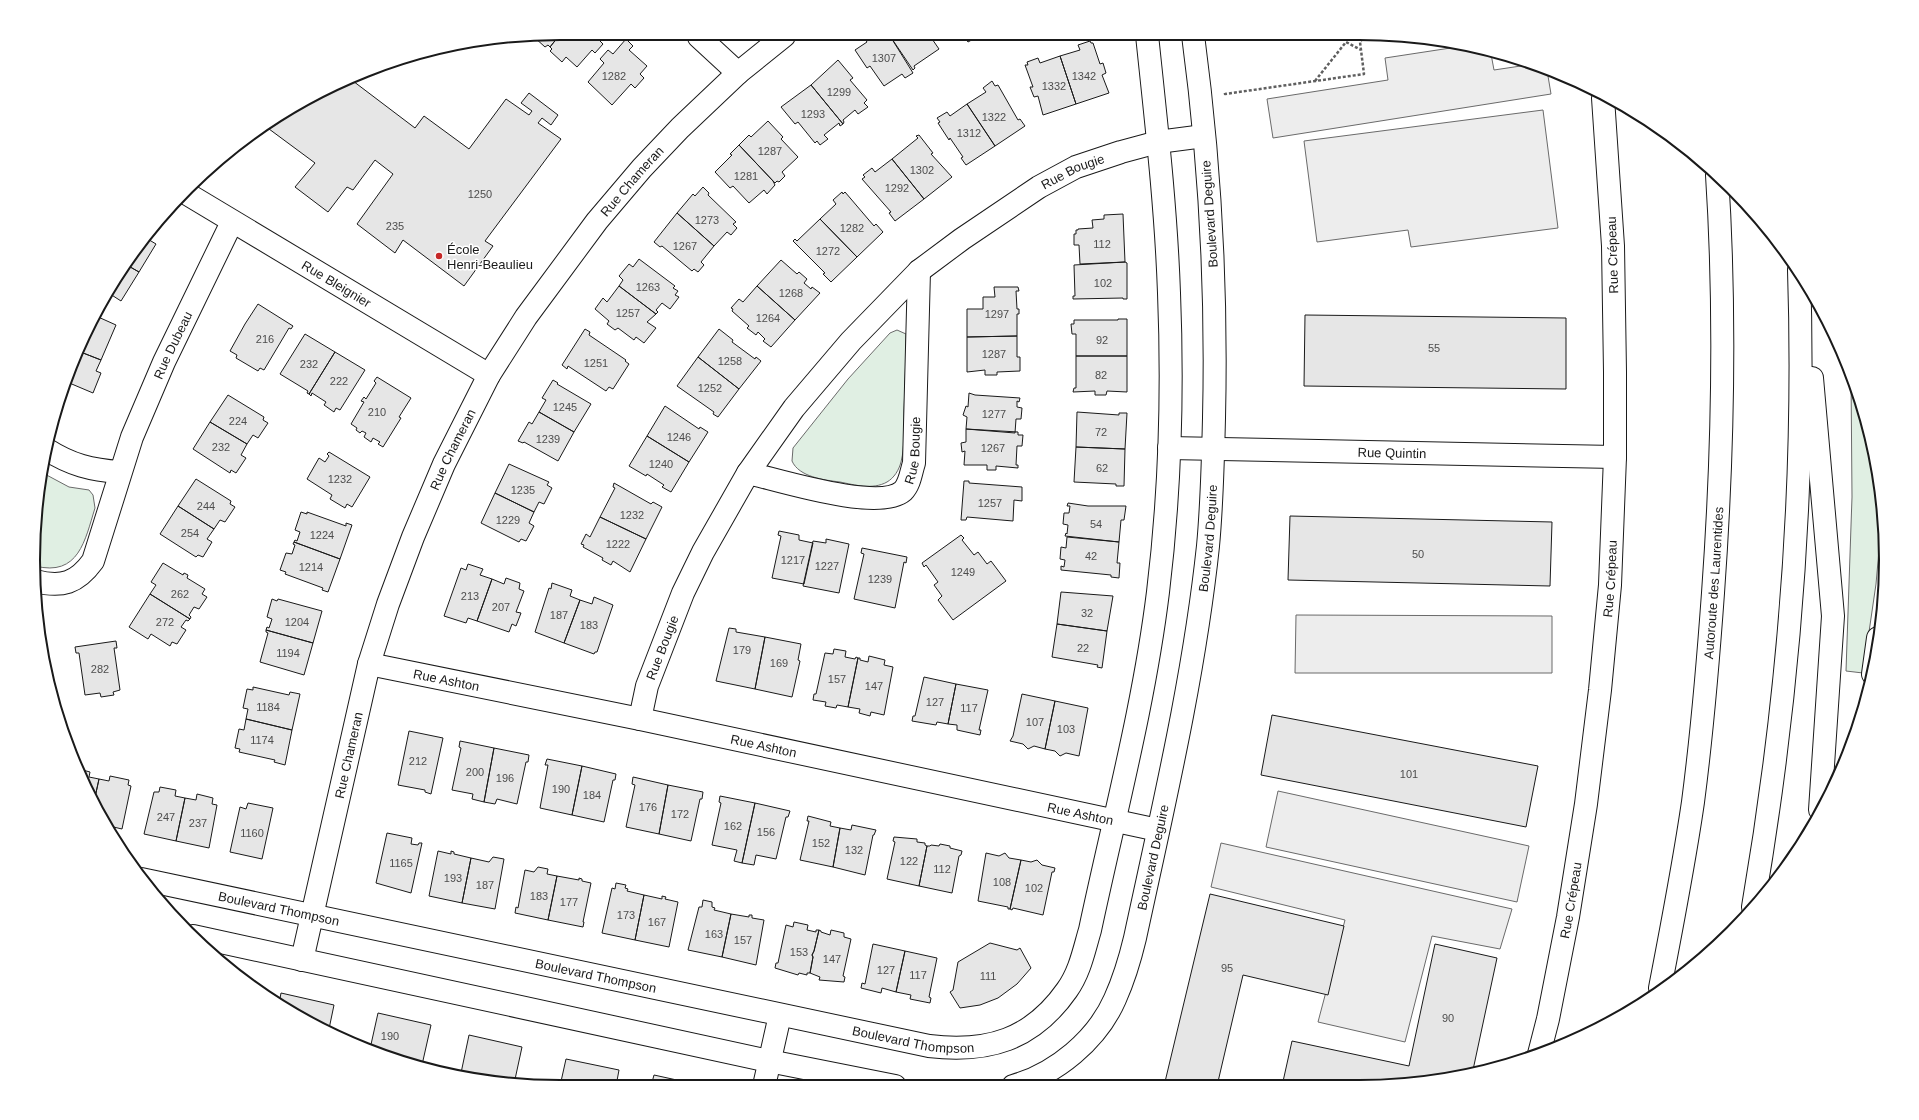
<svg xmlns="http://www.w3.org/2000/svg" width="1919" height="1120" font-family="Arial,sans-serif">
  <style>
    .green { fill: #e0efe3; stroke: #6a6a6a }
    .parking { fill: #ededed; stroke: #6a6a6a }
    .building { fill: #e6e6e6; stroke: #1a1a1a }
    .lines { fill: none; stroke-linecap: round; stroke-linejoin: round }
    .minor-casing { stroke: #1a1a1a; stroke-width: 24 }
    .highway-casing { stroke: #1a1a1a; stroke-width: 24 }
    .path { stroke: #5f5f5f; stroke-width: 2.5; stroke-dasharray: 3 2; stroke-linecap: butt }
    .minor { stroke: #fff; stroke-width: 22 }
    .highway { stroke: #fff; stroke-width: 22 }
    .poi-dot { fill: #c62828; stroke: #fff; stroke-width: 1.5 }
    .labels { text-anchor: middle; stroke-width: 3; stroke-linejoin: round; paint-order: stroke }
    .number-label { font-size: 11px; fill: #4d4d4d }
    .street-label { font-size: 13px; fill: #1a1a1a; stroke: #fff }
    .poi-label { font-size: 13px; fill: #1a1a1a; stroke: #fff; text-anchor: start }
    .rim { fill: none; stroke: #1a1a1a; stroke-width: 2 }
  </style>
  <rect width="100%" height="100%" fill="#fff"/>
  <!-- green -->
  <path class="green" d="M897,330L906,334C906,360 905,385 904,411C904,427 905,446 901,462C899,470 894,478 887,482C873,490 855,485 840,482C824,480 799,477 792,461L793,448L848,379L890,333Z
    M1851,375L1876,457L1882,516L1876,584L1863,673L1846,671L1852,497Z
    M41,472L69,487L89,490L93,495L95,508C85,540 79,577 35,566L37,491Z"/>
  <!-- parking -->
  <path class="parking" d="M1457,47L1491,54L1494,70L1534,64L1547,70L1551,94L1273,138L1267,99L1388,80L1385,58Z
    M1543,110L1558,228L1411,247L1408,230L1317,242L1304,141Z
    M1296,615L1552,616V673H1295Z
    M1278,791L1529,846L1517,902L1266,847Z
    M1221,843L1512,909L1500,949L1432,936L1405,1042L1318,1022L1345,920L1211,887Z"/>
  <!-- building -->
  <path class="building" d="M870,36H890L913,73L905,78L902,74L884,86L870,66L867,68L855,50L867,42L865,39Z
    M890,36H930L939,49L914,66L915,68L913,70Z
    M958,36H979L968,42L965,38L960,40Z
    M534,37H558L550,47L548,45L545,47Z
    M558,37H603L600,41L603,44L595,53L592,50L577,67L566,57L562,62L550,51L552,49L550,47Z
    M626,39L633,46L629,50L647,66L640,74L644,78L635,88L631,84L612,105L588,82L604,63L600,59L608,50L613,54Z
    M1090,41L1091,43H1093L1100,64L1103,63L1106,73L1102,75L1109,93L1076,104L1060,56L1080,50L1078,45Z
    M1060,56L1076,104L1043,115L1038,96L1034,97L1030,87H1033L1025,65H1028L1027,62L1038,58L1040,63Z
    M838,60L853,78L850,80L867,100L864,103L868,107L858,114L855,110L843,120L844,122L843,124L811,85Z
    M349,78L415,128L424,116L469,149L506,99L529,115L532,111L521,103L529,93L558,115L551,125L542,118L538,123L561,139L485,241L493,246L464,286L403,240L395,253L357,224L393,174L375,160L353,190L347,187L328,212L295,187L315,163L265,126L327,87Z
    M992,81L995,86L998,85L1018,120L1020,119L1025,126L995,146L967,104L986,92L983,88Z
    M811,85L843,124L840,126L839,123L824,135L828,139L820,145L817,141L815,143L798,122L795,124L781,107Z
    M967,104L995,146L966,165L961,158L963,157L950,138L949,140L938,123L940,122L937,118L947,112L950,116Z
    M768,121L783,137L781,139L798,157L782,172L785,176L779,182L777,181L775,183L739,145L749,135L751,137Z
    M919,135L933,153L931,154L952,177L924,199L892,159L918,138L916,136Z
    M739,145L773,181L775,185L767,194L764,190L749,203L733,186L730,188L715,172L732,155L730,154Z
    M892,159L924,199L895,221L889,213L891,212L862,179L865,177L863,175L872,168L875,172Z
    M703,187L709,193L708,195L736,222L733,224L737,228L731,235L727,232L714,246L677,213L693,194L695,196Z
    M842,192L843,194L845,192L874,226L876,224L883,232L857,257L820,219L836,204L833,200Z
    M677,213L714,246L701,262L704,265L698,272L694,269L692,271L662,246L660,247L654,242Z
    M1123,214L1125,262L1080,264L1079,245H1074V234H1076V230H1078V229L1093,228L1092,220L1104,219V215Z
    M820,219L857,257L831,282L823,274L825,273L793,241L795,239L797,241Z
    M146,238L156,244L139,272L125,264Z
    M639,259L675,286L673,288L678,291L675,295L679,297L670,309L662,303L656,310L658,312L656,314L619,286L623,280L619,276L629,264L633,267Z
    M781,260L797,274L799,272L807,279L804,283L811,289L812,287L820,293L795,320L757,286Z
    M1125,262L1127,263V299H1123V298L1073,299V296H1075L1074,265Z
    M125,264L139,272L121,301L107,292Z
    M619,286L656,314L647,322L656,328L644,343L636,337L634,340L618,328L615,330L607,324L609,321L595,309L603,298L607,302Z
    M757,286L795,320L771,347L763,341L765,339L758,332L756,335L747,328L749,326L732,311L733,309L731,308L739,299L743,302Z
    M994,287H1018L1019,291H1016L1017,309H1019V314H1017V336L967,337V309H983V297H995Z
    M258,304L293,326L291,329L289,328L264,370L260,368L258,371L236,358L237,355L230,351L245,324Z
    M1305,315L1566,318V389L1304,386Z
    M96,316L116,325L101,360L78,351L87,327L91,320L94,321Z
    M1118,319H1127V356H1076V334H1072L1071,324H1074V320H1118Z
    M585,329L590,332L589,335L626,360L625,361L629,364L613,389L609,387L606,391L568,366L567,369L562,365Z
    M719,329L733,340L732,342L755,359L756,357L761,361L739,389L698,357Z
    M305,334L335,352L309,394L307,393L308,391L280,374Z
    M1017,336V357H1020V371L997,372V375H985V370L967,372V337Z
    M78,351L101,360L96,371L101,373L93,393L67,382Z
    M335,352L365,370L340,410L336,408L334,412L324,405L326,402L312,393L311,396L309,394Z
    M1076,356H1127V392L1107,391L1106,395H1095V391L1073,392L1074,388H1076Z
    M698,357L739,389L718,417L713,414L714,412L677,386Z
    M377,377L411,398L399,417L401,418L383,447L378,444L380,442L373,438L371,442L364,437L366,433L362,431L360,433L356,430L357,428L351,424L364,402L361,401L364,397L366,399L376,383L374,381Z
    M553,380L558,383L557,384L591,404L574,432L539,412L546,400L542,398Z
    M969,393L975,395L1020,398L1019,402L1017,401V407L1022,408L1021,419H1016L1015,433L966,429L967,417L963,415L966,406L968,407Z
    M228,395L264,417L263,420L268,423L258,438L253,435L247,444L210,422Z
    M665,406L699,429L700,427L708,432L689,462L647,436Z
    M539,412L574,432L558,461L524,442L523,443L518,441L529,422L532,424Z
    M1077,412L1119,415V413H1127L1125,449L1076,447Z
    M210,422L247,444L241,455L246,458L236,473L231,470L230,473L193,449Z
    M966,429L1018,432V435H1023L1022,446H1017L1016,465H1018V468L996,466V470H987V465H964L965,451L962,452L961,443L966,442Z
    M647,436L689,462L671,492L662,487L664,485L647,474L646,476L629,466Z
    M1076,447L1125,449L1124,486H1116V484L1074,482Z
    M329,452L370,477L352,507L347,504L345,508L330,499L332,495L307,479L319,458L325,462L329,456L327,454Z
    M509,464L549,482L547,485L552,488L544,504L539,502L534,512L495,493Z
    M196,479L231,501L230,504L235,507L225,522L220,520L214,529L178,506Z
    M964,481H969V483L1022,487V501L1014,500L1013,521L967,517L966,520H961Z
    M614,483L651,504L653,502L662,507L646,539L600,517L615,488L613,487Z
    M495,493L534,512L529,523L534,526L526,541L521,539L519,542L481,523Z
    M1068,503L1088,506H1126L1124,520H1121L1119,542L1065,536L1066,533L1067,534L1068,525L1063,524L1064,513H1069L1070,506H1067Z
    M178,506L214,529L207,539L212,542L203,557L198,555L196,557L160,534Z
    M301,512L307,514V512L346,526V523L352,525L340,559L294,542L295,540L297,541L300,532L295,530Z
    M1290,516L1552,522L1550,586L1288,580Z
    M600,517L646,539L630,572L613,561L611,565L602,560L603,558L583,547L584,545L581,544L586,534L590,537Z
    M779,531L799,535V540L813,543L804,584L772,578L781,536L778,535Z
    M961,535L964,538L962,540L974,555L978,552L987,564L991,561L1006,581L953,620L938,600L942,596L934,585L938,582L926,565L924,567L922,563Z
    M1067,537L1119,542L1117,563H1120L1119,578L1111,577V575L1061,570V566L1064,567L1065,560L1060,559L1061,547L1066,548Z
    M826,539L849,544L839,593L803,586L813,541L826,543Z
    M294,542L340,559L328,592L322,590L323,588L285,574L286,572L280,570L286,553L292,554L295,545L293,544Z
    M862,548L907,557L906,563L904,562L895,608L854,599L864,554L861,553Z
    M163,563L183,575L184,573L188,575L187,578L205,589L202,594L207,597L199,609L194,607L189,615L191,617L190,619L150,594L156,585L151,582Z
    M468,564L483,569L480,575L492,579L477,621L468,618L466,623L444,616L461,568L466,570Z
    M506,578L520,583L519,589L524,591L516,612L521,613L516,626L512,624L509,632L477,621L492,579L504,584Z
    M552,583L572,590L570,596L580,600L564,643L535,632L549,588L551,589Z
    M1061,592L1113,596L1107,631L1057,624Z
    M150,594L190,619L188,621L186,620L181,627L186,630L177,644L172,642L170,646L151,634L148,639L129,627Z
    M594,597L613,605L597,652H595L594,654L564,643L580,600L592,604Z
    M272,599L277,601L278,599L322,611L313,643L266,630L267,627L269,628L272,619L267,617Z
    M1057,624L1107,631L1102,668L1097,667L1098,665L1052,657Z
    M729,628L736,629V632L765,637L755,689L716,681Z
    M266,630L313,643L304,675L260,662L268,633L266,632Z
    M765,637L801,644L798,660L800,661L792,697L755,689Z
    M116,641L117,648H114L120,690L113,692L114,695L101,697L100,693L85,695L79,653H76L75,647Z
    M834,649L846,651L845,657L855,659L856,657L858,658L848,707L837,705L836,708L825,706L826,702L813,700L814,694H816L825,653L833,654Z
    M869,656L885,660L884,665L893,667L884,715L871,712L870,716L859,713L860,709L848,707L858,658H860V660L868,662Z
    M924,677L956,684L948,724L937,722L936,725L912,721L913,716H915Z
    M956,684L988,690L979,730H981L980,735L957,730V725L948,724Z
    M253,687L289,695L290,692L300,694L292,730L246,719L248,709L243,708L247,689L253,690Z
    M1022,694L1055,701L1045,749L1034,746L1028,749L1023,744L1010,741L1013,736Z
    M1055,701L1088,708L1079,756L1066,753L1060,756L1055,751L1045,749Z
    M1272,715L1538,766L1526,827L1261,775Z
    M246,719L292,730L285,765L274,762L275,760L239,752L240,749L235,748L239,729L244,730Z
    M409,731L443,738L431,794L425,792V790L398,785Z
    M460,741L494,748L484,802L472,799L473,794L452,790L461,748L459,747Z
    M494,748L529,755L528,762H526L517,804L497,799L495,804L484,802Z
    M547,759L582,766L572,815L540,808L548,765H545Z
    M582,766L616,774L615,780H613L604,822L572,815Z
    M79,769L90,772L89,777L99,779L94,802Z
    M110,776L129,780L128,785L131,786L122,829L105,825L94,802L99,779L109,781Z
    M633,777L668,785L659,834L626,827L635,785L632,784Z
    M668,785L703,792L702,799H700L691,841L659,834Z
    M160,787L176,790L175,796L185,798L176,841L144,834L154,792H159Z
    M197,794L213,798L212,804L217,805L209,848L176,841L185,798L196,800Z
    M720,796L755,803L742,863L734,861L737,850L712,845L721,803L719,802Z
    M248,803L273,808L262,859L230,852L240,807L246,809Z
    M755,803L790,811L788,817H786L776,859L756,855L754,865L742,863Z
    M808,816L831,822L830,826L840,828L833,867L800,860L809,821H807Z
    M852,825L876,830L874,835H873L865,875L833,867L840,828L851,830Z
    M387,833L412,838L411,844L418,845L419,843H422L411,893L376,883Z
    M894,837L917,839V842L925,843V845L927,846L919,886L887,879L895,842L893,841Z
    M940,844L950,846V848L962,851L961,855L959,856L952,893L919,886L927,846H930L931,845L939,846Z
    M438,851L451,854V851L454,852V854L471,858L462,903L429,896Z
    M986,853L999,856L1005,853L1009,858L1021,860L1010,909H1008V907L978,901Z
    M493,857L504,859L495,909L462,903L471,858L489,862Z
    M1021,860L1031,862L1037,860L1042,865L1055,868L1054,872H1052L1043,915L1013,908L1012,910L1010,909Z
    M538,867L548,869L547,874L557,876L548,920L515,913L516,907L518,908L525,870L534,872Z
    M557,876L579,880V878L582,879V881L591,883L583,922H584L583,927L548,920Z
    M616,883L626,885L625,888L628,889L627,891L644,895L635,940L602,933L612,888L615,889Z
    M1210,894L1344,926L1328,995L1243,975L1217,1086H1164Z
    M644,895L662,899V896L666,897L665,899L678,902L669,947L635,940Z
    M703,900L712,902V907L715,908L714,910L731,914L722,957L688,950L699,907H702Z
    M731,914L749,917V915H752V918L764,920L756,965L722,957Z
    M794,922L808,925L807,930L816,932V930H819L814,951L812,955L813,957L810,973H807V975L799,973L798,975L775,968L776,963H778L786,925L793,927Z
    M819,930L821,931V932L830,935L831,930L844,933V937L851,939L843,976L845,977L844,982L819,980L820,977L810,973L813,957L812,955L814,951Z
    M990,943L1017,950L1020,948L1031,968L1017,984L998,998L980,1005L960,1008L950,992L953,990L958,962Z
    M873,944L905,951L896,992L882,988L881,993L861,988L862,983L865,984Z
    M1435,944L1497,958L1473,1070L1394,1086H1282L1292,1041L1409,1066Z
    M905,951L937,958L929,997L931,998L930,1003L910,999L911,995L896,992Z
    M281,993L334,1005L329,1029L279,1004Z
    M378,1013L431,1025L422,1065L391,1059L370,1049Z
    M469,1035L522,1047L514,1084L461,1073Z
    M566,1059L619,1070L616,1086H560Z
    M654,1075L704,1086H651Z"/>
  <g class="lines">
    <!-- minor casing -->
    <g class="minor-casing">
      <g id="minor">
        <path d="M699,37L738,73"/>
        <path id="s1" d="M184,192L489,375"/>
        <path id="s2" d="M1169,448L1615,457"/>
        <path d="M46,449C71,465 91,470 120,472"/>
        <path id="s3" d="M748,473C779,480 879,512 903,491C910,484 911,472 914,463L919,271"/>
        <path id="s4" d="M35,581C62,588 77,583 93,561L132,437L164,362L232,222"/>
        <path id="s5" d="M369,664L640,719L1158,830"/>
        <path id="s6" d="M640,719L647,686L683,593L703,552L748,473L794,408L851,341L919,271L962,239L1039,187L1076,167L1121,152L1158,142L1204,136"/>
        <path id="s7" d="M141,879L929,1046C988,1053 1032,1040 1067,990C1080,972 1084,950 1090,930C1114,817 1144,706 1158,592C1170,493 1173,392 1169,293C1166,207 1156,121 1147,35"/>
        <path d="M193,936L769,1061L895,1086"/>
        <path id="s8" d="M302,960L369,664L388,604L413,537L444,464L489,375L526,317L597,221L642,168L680,128L738,73L784,36"/>
        <path id="s9" d="M1539,1054L1548,1019L1568,917L1586,804L1600,690L1610,585L1615,457V372L1613,246L1603,98"/>
        <path d="M764,1086L780,1015"/>
        <path id="s10" d="M1013,1086C1056,1074 1097,1040 1115,999C1124,979 1130,959 1135,938C1163,808 1194,678 1208,546C1212,504 1213,461 1214,418C1217,290 1210,162 1193,35"/>
      </g>
    </g>
    <!-- highway casing -->
    <g class="highway-casing">
      <g id="highway">
        <path d="M1812,378L1833,616L1820,810"/>
        <path d="M1873,674L1878,638"/>
        <path d="M1753,907C1789,697 1806,483 1799,270"/>
        <path id="s11" d="M1660,988C1672,926 1684,864 1693,802C1702,733 1708,663 1713,593C1723,454 1726,314 1717,175"/>
      </g>
    </g>
    <!-- path -->
    <path class="path" d="M1315,81L1346,42L1361,50
      M1225,93V94L1364,74L1360,42L1366,34"/>
    <!-- minor -->
    <use href="#minor" class="minor"/>
    <!-- highway -->
    <use href="#highway" class="highway"/>
  </g>
  <!-- markers -->
  <circle class="poi-dot" cx="439" cy="256" r="4"/>
  <g class="labels">
    <!-- number labels -->
    <g class="number-label">
      <text x="884" y="62">1307</text>
      <text x="614" y="80">1282</text>
      <text x="1084" y="80">1342</text>
      <text x="1054" y="90">1332</text>
      <text x="839" y="96">1299</text>
      <text x="813" y="118">1293</text>
      <text x="994" y="121">1322</text>
      <text x="969" y="137">1312</text>
      <text x="770" y="155">1287</text>
      <text x="922" y="174">1302</text>
      <text x="746" y="180">1281</text>
      <text x="897" y="192">1292</text>
      <text x="480" y="198">1250</text>
      <text x="707" y="224">1273</text>
      <text x="395" y="230">235</text>
      <text x="852" y="232">1282</text>
      <text x="1102" y="248">112</text>
      <text x="685" y="250">1267</text>
      <text x="828" y="255">1272</text>
      <text x="1103" y="287">102</text>
      <text x="648" y="291">1263</text>
      <text x="791" y="297">1268</text>
      <text x="628" y="317">1257</text>
      <text x="997" y="318">1297</text>
      <text x="768" y="322">1264</text>
      <text x="265" y="343">216</text>
      <text x="1102" y="344">92</text>
      <text x="1434" y="352">55</text>
      <text x="994" y="358">1287</text>
      <text x="730" y="365">1258</text>
      <text x="596" y="367">1251</text>
      <text x="309" y="368">232</text>
      <text x="1101" y="379">82</text>
      <text x="339" y="385">222</text>
      <text x="710" y="392">1252</text>
      <text x="565" y="411">1245</text>
      <text x="377" y="416">210</text>
      <text x="994" y="418">1277</text>
      <text x="238" y="425">224</text>
      <text x="1101" y="436">72</text>
      <text x="679" y="441">1246</text>
      <text x="548" y="443">1239</text>
      <text x="221" y="451">232</text>
      <text x="993" y="452">1267</text>
      <text x="661" y="468">1240</text>
      <text x="1102" y="472">62</text>
      <text x="340" y="483">1232</text>
      <text x="523" y="494">1235</text>
      <text x="990" y="507">1257</text>
      <text x="206" y="510">244</text>
      <text x="632" y="519">1232</text>
      <text x="508" y="524">1229</text>
      <text x="1096" y="528">54</text>
      <text x="190" y="537">254</text>
      <text x="322" y="539">1224</text>
      <text x="618" y="548">1222</text>
      <text x="1418" y="558">50</text>
      <text x="1091" y="560">42</text>
      <text x="793" y="564">1217</text>
      <text x="827" y="570">1227</text>
      <text x="311" y="571">1214</text>
      <text x="963" y="576">1249</text>
      <text x="880" y="583">1239</text>
      <text x="180" y="598">262</text>
      <text x="470" y="600">213</text>
      <text x="501" y="611">207</text>
      <text x="1087" y="617">32</text>
      <text x="559" y="619">187</text>
      <text x="165" y="626">272</text>
      <text x="297" y="626">1204</text>
      <text x="589" y="629">183</text>
      <text x="1083" y="652">22</text>
      <text x="742" y="654">179</text>
      <text x="288" y="657">1194</text>
      <text x="779" y="667">169</text>
      <text x="100" y="673">282</text>
      <text x="837" y="683">157</text>
      <text x="874" y="690">147</text>
      <text x="935" y="706">127</text>
      <text x="268" y="711">1184</text>
      <text x="969" y="712">117</text>
      <text x="1035" y="726">107</text>
      <text x="1066" y="733">103</text>
      <text x="262" y="744">1174</text>
      <text x="418" y="765">212</text>
      <text x="475" y="776">200</text>
      <text x="1409" y="778">101</text>
      <text x="505" y="782">196</text>
      <text x="561" y="793">190</text>
      <text x="592" y="799">184</text>
      <text x="648" y="811">176</text>
      <text x="680" y="818">172</text>
      <text x="166" y="821">247</text>
      <text x="198" y="827">237</text>
      <text x="733" y="830">162</text>
      <text x="766" y="836">156</text>
      <text x="252" y="837">1160</text>
      <text x="821" y="847">152</text>
      <text x="854" y="854">132</text>
      <text x="909" y="865">122</text>
      <text x="401" y="867">1165</text>
      <text x="942" y="873">112</text>
      <text x="453" y="882">193</text>
      <text x="1002" y="886">108</text>
      <text x="485" y="889">187</text>
      <text x="1034" y="892">102</text>
      <text x="539" y="900">183</text>
      <text x="569" y="906">177</text>
      <text x="626" y="919">173</text>
      <text x="657" y="926">167</text>
      <text x="714" y="938">163</text>
      <text x="743" y="944">157</text>
      <text x="799" y="956">153</text>
      <text x="832" y="963">147</text>
      <text x="1227" y="972">95</text>
      <text x="886" y="974">127</text>
      <text x="918" y="979">117</text>
      <text x="988" y="980">111</text>
      <text x="1448" y="1022">90</text>
      <text x="390" y="1040">190</text>
    </g>
    <!-- street labels -->
    <g class="street-label">
      <text dy="5" stroke="none"><textPath href="#s6" startOffset="719">Rue Bougie</textPath></text>
      <text dy="5" stroke="none"><textPath href="#s8" startOffset="858">Rue Chameran</textPath></text>
      <text transform="translate(1209 214) rotate(-94)" y="5">Boulevard Deguire</text>
      <text transform="translate(1612 255) rotate(-92)" y="5">Rue Crépeau</text>
      <text dy="5" stroke="none"><textPath href="#s1" startOffset="178">Rue Bleignier</textPath></text>
      <text dy="5" stroke="none"><textPath href="#s4" startOffset="297">Rue Dubeau</textPath></text>
      <text dy="5" stroke="none"><textPath href="#s8" startOffset="534">Rue Chameran</textPath></text>
      <text dy="5" stroke="none"><textPath href="#s3" startOffset="202">Rue Bougie</textPath></text>
      <text dy="5" stroke="none"><textPath href="#s2" startOffset="223">Rue Quintin</textPath></text>
      <text dy="5" stroke="none"><textPath href="#s10" startOffset="609">Boulevard Deguire</textPath></text>
      <text dy="5" stroke="none"><textPath href="#s9" startOffset="481">Rue Crépeau</textPath></text>
      <text dy="5" stroke="none"><textPath href="#s11" startOffset="409">Autoroute des Laurentides</textPath></text>
      <text dy="5" stroke="none"><textPath href="#s6" startOffset="75">Rue Bougie</textPath></text>
      <text dy="5" stroke="none"><textPath href="#s5" startOffset="79">Rue Ashton</textPath></text>
      <text dy="5" stroke="none"><textPath href="#s5" startOffset="403">Rue Ashton</textPath></text>
      <text dy="5" stroke="none"><textPath href="#s8" startOffset="210">Rue Chameran</textPath></text>
      <text dy="5" stroke="none"><textPath href="#s5" startOffset="727">Rue Ashton</textPath></text>
      <text dy="5" stroke="none"><textPath href="#s10" startOffset="285">Boulevard Deguire</textPath></text>
      <text dy="5" stroke="none"><textPath href="#s9" startOffset="157">Rue Crépeau</textPath></text>
      <text dy="5" stroke="none"><textPath href="#s7" startOffset="141">Boulevard Thompson</textPath></text>
      <text dy="5" stroke="none"><textPath href="#s7" startOffset="465">Boulevard Thompson</textPath></text>
      <text dy="5" stroke="none"><textPath href="#s7" startOffset="789">Boulevard Thompson</textPath></text>
    </g>
    <!-- poi labels -->
    <g class="poi-label">
      <text x="447" y="254">École<tspan x="447" dy="15">Henri-Beaulieu</tspan></text>
    </g>
  </g>
  <!-- crop -->
  <path d="M0 0H1919V1120H0ZM560 40H1359A520 520 0 0 1 1879 560V560A520 520 0 0 1 1359 1080H560A520 520 0 0 1 40 560V560A520 520 0 0 1 560 40Z" fill="#fff" fill-rule="evenodd"/>
  <path class="rim" d="M560 40H1359A520 520 0 0 1 1879 560V560A520 520 0 0 1 1359 1080H560A520 520 0 0 1 40 560V560A520 520 0 0 1 560 40Z"/>
</svg>
